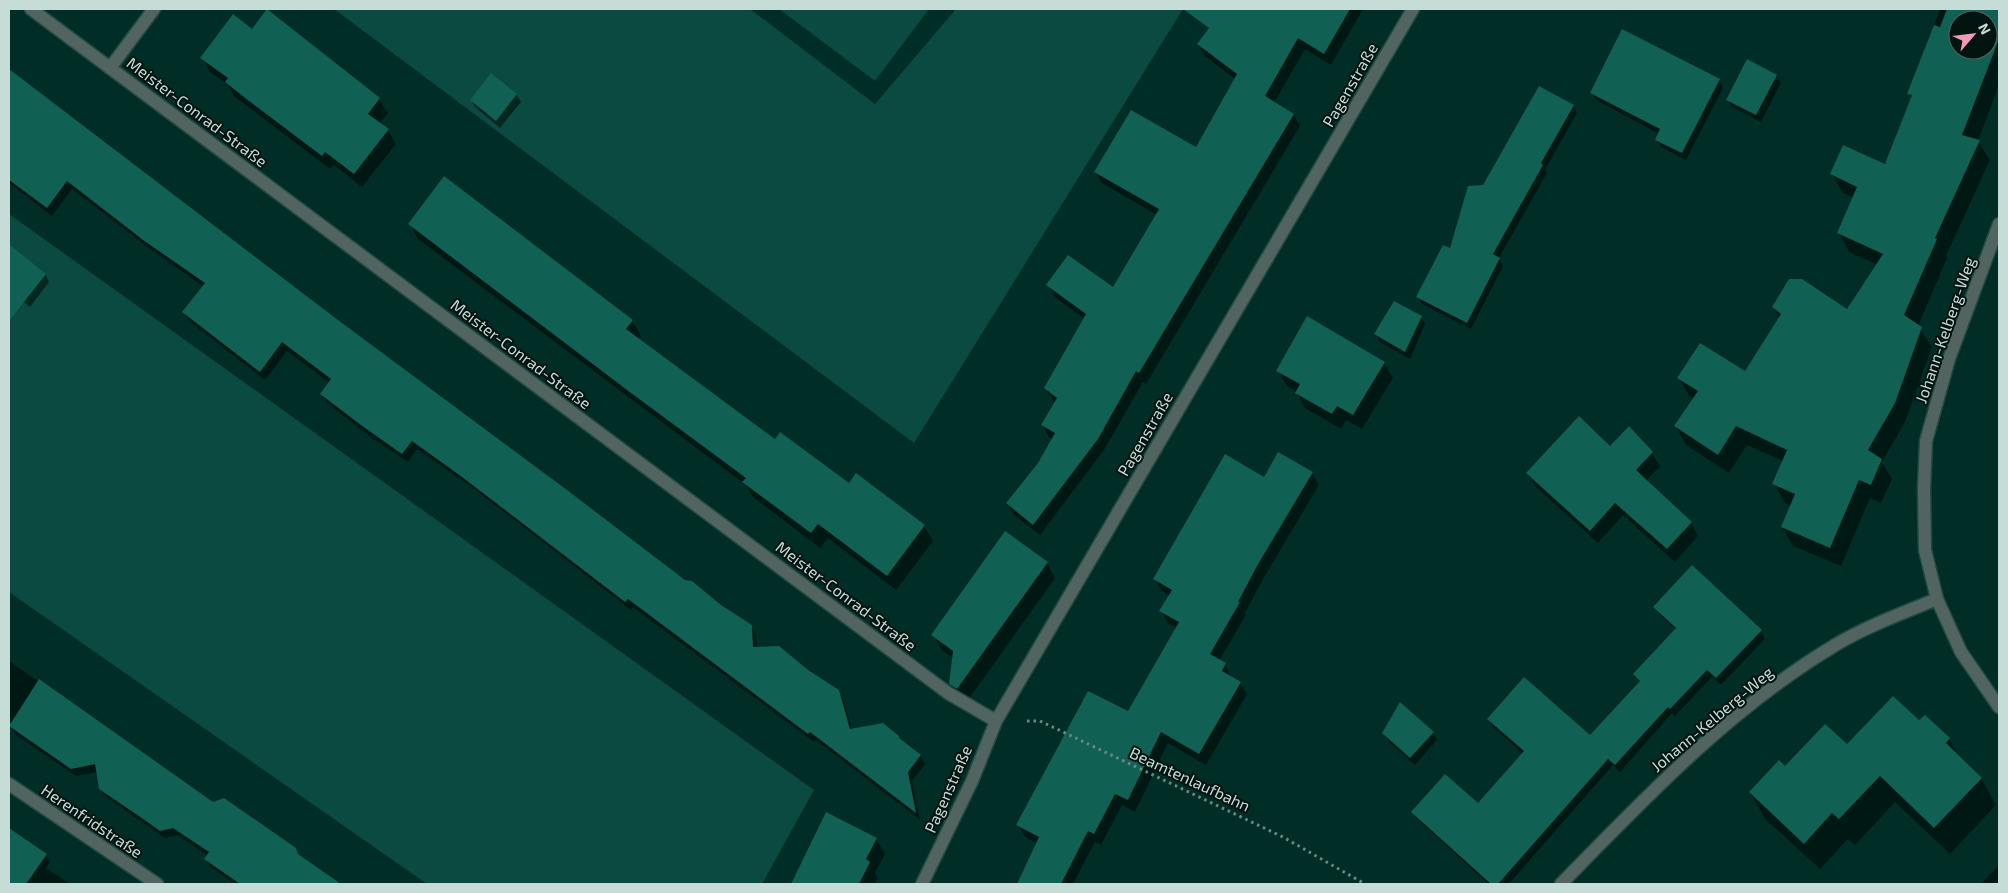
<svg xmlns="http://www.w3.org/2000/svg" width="2008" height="893" font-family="'Exo 2',sans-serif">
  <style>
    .green { fill: #0a4a40 }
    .shadow { fill: #0007; fill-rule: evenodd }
    .building { fill: #106054; fill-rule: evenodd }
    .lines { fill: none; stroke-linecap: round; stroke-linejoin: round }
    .lane-casing { stroke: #204a43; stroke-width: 15 }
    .street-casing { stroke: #204a43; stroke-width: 15 }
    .path { stroke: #688983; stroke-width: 3; stroke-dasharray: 2.5 4; stroke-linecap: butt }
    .lane { stroke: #526460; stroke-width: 12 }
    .street { stroke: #526460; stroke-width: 12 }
    .labels { text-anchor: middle; stroke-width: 4; stroke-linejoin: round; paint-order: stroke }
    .street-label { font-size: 16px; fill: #c6dcd7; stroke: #031310 }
  </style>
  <rect width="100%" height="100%" fill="#002e27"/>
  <!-- green -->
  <path class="green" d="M334,9H750L875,104L956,9H1183L914,443Z
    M779,9H929L875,81Z
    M9,214L814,790L762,884H427L9,592Z"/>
  <!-- shadow -->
  <path class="shadow" d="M1245,9H1363L1331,65L1305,49L1274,103L1294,115L1300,126L1146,384L1143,382L1104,450L1040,535L1014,515L1007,503L1039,464L1053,439L1049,437L1043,425L1055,403L1045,388L1085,319L1055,297L1048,285L1114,289L1157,215L1102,183L1095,172L1196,149L1235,79L1205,56L1198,44L1237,22Z
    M1940,9H1994L1999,11V30L1990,54L1992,55L1999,37V85L1978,141L1990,160L1946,256L1947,258L1918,326L1932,347L1905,422L1882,462L1892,479L1881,503L1870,498L1841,566L1793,546L1782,527L1791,506L1785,503L1774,484L1783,461L1747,445L1729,473L1686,445L1676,427L1694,399L1690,397L1679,378L1745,373L1780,319L1773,307L1848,310L1878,265L1849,252L1839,233L1854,198L1843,193L1832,174L1886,165L1912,99L1909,94ZM1958,20H1988V50H1958Z
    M267,11L379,99L388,113L379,124L388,130L396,144L362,187L334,165L330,169L234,96L228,85L210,72L202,58L252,30Z
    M9,70L333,318L685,582L751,626L756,635L757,648L807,671L838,691L844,701L852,730L901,742L920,755L925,764L912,781L920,820L816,740L814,742L633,607L631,610L469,485L417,449L408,462L371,437L327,403L321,394L330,383L287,351L265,380L189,321L184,313L204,287L149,248L72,189L52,216L9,183Z
    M1776,75L1781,83L1761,122L1732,107L1728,100Z
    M1719,80L1723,88L1686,160L1661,147L1656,140L1659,134L1596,100L1591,93Z
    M516,94L521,102L500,128L475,107L471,100Z
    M1573,106L1577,113L1545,170L1547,173L1499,258L1503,266L1471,329L1422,304L1418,297L1451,250Z
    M410,224L632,320L641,336L638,339L775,440L849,485L924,526L933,541L896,590L828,538L820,548L753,497L746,485L418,239Z
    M17,252L45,274L49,282L30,307L9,290V263Z
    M1421,317L1425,324L1410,359L1380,342L1376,334Z
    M1384,363L1393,378L1362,429L1346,420L1341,429L1305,408L1297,392L1287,386L1278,371Z
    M1610,448L1652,453L1660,466L1646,481L1691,522L1698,536L1675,562L1623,515L1598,543L1535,486L1527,473Z
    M1312,473L1319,485L1263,579L1245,613L1246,615L1219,661L1225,664L1231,678L1240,683L1247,694L1206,765L1168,743L1135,812L1122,805L1101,845L1095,842L1073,884H1019L1038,844L1025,837L1018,825L1128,713L1177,628L1168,623L1161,611L1170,596L1162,591L1155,579L1264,478Z
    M1047,563L1055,578L966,703L959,699L950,683L954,659L942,650L933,635Z
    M1655,607L1761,631L1765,639L1721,685L1712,677L1675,716L1672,713L1620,772L1613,765L1509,884H1488L1417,819L1412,812L1478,805L1523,754L1492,726L1488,719L1590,737L1640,683L1634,674L1676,630L1659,614Z
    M9,661L213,803L295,849L300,858L339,884H236L210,867L206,859L208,856L178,835L165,838L105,796L100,788L97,772L76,776L16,735L12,727L9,713Z
    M1919,722L1949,739L1960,758L1981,778L1996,805L1950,854L1895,802L1855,845L1848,839L1820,869L1765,819L1750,792L1785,768Z
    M1433,732L1437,740L1415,765L1388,741L1384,733Z
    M827,814L876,839L885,854L875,873L878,878L875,884H792Z
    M9,829L46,854L50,862L46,868L70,884H9Z
    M1999,865V884H1983L1982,883Z"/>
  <!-- building -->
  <path class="building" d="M267,9L380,98L368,114L389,129L354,174L325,152L322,156L249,101L225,82L228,78L200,58L233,14L252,29Z
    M1183,9H1350L1324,54L1298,38L1265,96L1294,114L1139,373L1136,371L1098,439L1033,525L1006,503L1038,463L1055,433L1041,425L1057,398L1044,388L1086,314L1046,285L1068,255L1113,287L1159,209L1094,172L1131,110L1196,147L1237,74L1197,44L1209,28Z
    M1947,9H1999V39L1962,135L1980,140L1935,238L1937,239L1904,315L1922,327L1895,403L1868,450L1882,459L1871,485L1859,480L1830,548L1781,527L1795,494L1772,484L1787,450L1736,426L1718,455L1674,426L1698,391L1677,378L1700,343L1745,371L1781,314L1772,307L1789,279H1802L1847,309L1883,254L1837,233L1857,187L1830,174L1843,145L1885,164L1912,95L1907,94L1934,25L1940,27ZM1958,20H1988V50H1958Z
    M1622,29L1720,79L1682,153L1655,140L1660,129L1590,93Z
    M1747,59L1777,75L1756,115L1726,100Z
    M9,69L334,317L567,490L685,580L692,581L721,605L752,625L753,647L779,646L808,670L839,690L850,729L883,723L899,736V738L921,755L908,772L916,813L810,732L808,734L628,599L625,602L462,477L412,441L402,454L365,428L320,394L331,379L282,342L260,372L182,312L205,283L143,240L67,181L47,208L9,180Z
    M491,73L517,94L496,121L470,100Z
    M1539,86L1574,105L1541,163L1543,165L1493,254L1500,258L1467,323L1416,297L1443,245L1450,248L1468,186L1483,185Z
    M444,176L633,320L626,329L775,439L780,432L849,483L856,473L925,525L887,576L818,524L811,533L742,482L746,478L627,390L408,224Z
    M9,244L46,274L9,321Z
    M1394,301L1422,316L1405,352L1374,334Z
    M1307,316L1385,362L1353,415L1337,406L1332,414L1295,393L1300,384L1276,371Z
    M1579,416L1610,446L1629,426L1653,452L1636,470L1692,522L1667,549L1615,503L1590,531L1526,473Z
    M1278,452L1313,472L1257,566L1238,602H1240L1210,654L1226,663L1222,671L1241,682L1199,754L1161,732L1128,800L1115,794L1094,834L1088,831L1061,884H1017L1039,837L1016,825L1088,691L1128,711L1179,622L1159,611L1172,590L1153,579L1225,454L1264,477Z
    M1005,531L1048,562L957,689L949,684L953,651L931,635Z
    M1692,565L1762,630L1716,678L1707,670L1670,709L1668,707L1615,765L1608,759L1498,884H1491L1411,812L1445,774L1478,803L1524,751L1487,719L1524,677L1590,735L1640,681L1633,674L1676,628L1653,607Z
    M39,679L213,802L224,798L296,848L298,854L341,884H240L204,859L209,852L173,828L160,831L146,821L99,789L95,764L71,769L9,726Z
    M1893,696L1919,720L1925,715L1950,738L1946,743L1982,778L1934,828L1880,776L1839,819L1832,813L1804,844L1749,792L1779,760L1785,766L1825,724L1847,744Z
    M1400,702L1434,732L1410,758L1382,733Z
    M826,812L877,838L866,859L870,862L859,884H791Z
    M9,828L47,854L26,884H9Z"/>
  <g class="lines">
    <!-- lane casing -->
    <g class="lane-casing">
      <path id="lane" d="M110,68L154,9"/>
    </g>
    <!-- street casing -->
    <g class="street-casing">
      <path id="street" d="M31,9L948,693L996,721
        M1999,224L1949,359L1926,441L1924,489L1925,550L1937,599L1961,652L1999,707
        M9,784L157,884
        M922,884L972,781L996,721L1413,9
        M1561,884C1646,797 1731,707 1837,644C1865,627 1905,612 1937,599"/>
    </g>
    <!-- path -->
    <path class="path" d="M1027,721H1040L1283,837L1365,884"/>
    <!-- lane -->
    <use href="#lane" class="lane"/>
    <!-- street -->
    <use href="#street" class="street"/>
  </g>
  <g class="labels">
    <!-- street labels -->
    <g class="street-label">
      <text transform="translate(1350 85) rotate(-60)" y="6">Pagenstraße</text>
      <text transform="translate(197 112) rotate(37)" y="6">Meister-Conrad-Straße</text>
      <text transform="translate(1945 330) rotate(-71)" y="6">Johann-Kelberg-Weg</text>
      <text transform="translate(521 354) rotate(37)" y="6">Meister-Conrad-Straße</text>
      <text transform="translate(1145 434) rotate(-60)" y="6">Pagenstraße</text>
      <text transform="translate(846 596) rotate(37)" y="6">Meister-Conrad-Straße</text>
      <text transform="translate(1712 719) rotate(-40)" y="6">Johann-Kelberg-Weg</text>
      <text transform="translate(1190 779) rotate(25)" y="6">Beamtenlaufbahn</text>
      <text transform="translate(948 789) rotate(-66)" y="6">Pagenstraße</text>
      <text transform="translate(92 821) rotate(34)" y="6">Herenfridstraße</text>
    </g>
  </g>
  <!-- border -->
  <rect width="2008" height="893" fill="none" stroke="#c6dcd7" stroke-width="20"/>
  <!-- north arrow -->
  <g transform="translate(1973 35) rotate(62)"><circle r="24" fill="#031310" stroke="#516360"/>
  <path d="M0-4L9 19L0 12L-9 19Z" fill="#f09ab5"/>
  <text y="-8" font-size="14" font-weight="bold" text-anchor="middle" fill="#c6dcd7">N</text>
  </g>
</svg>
